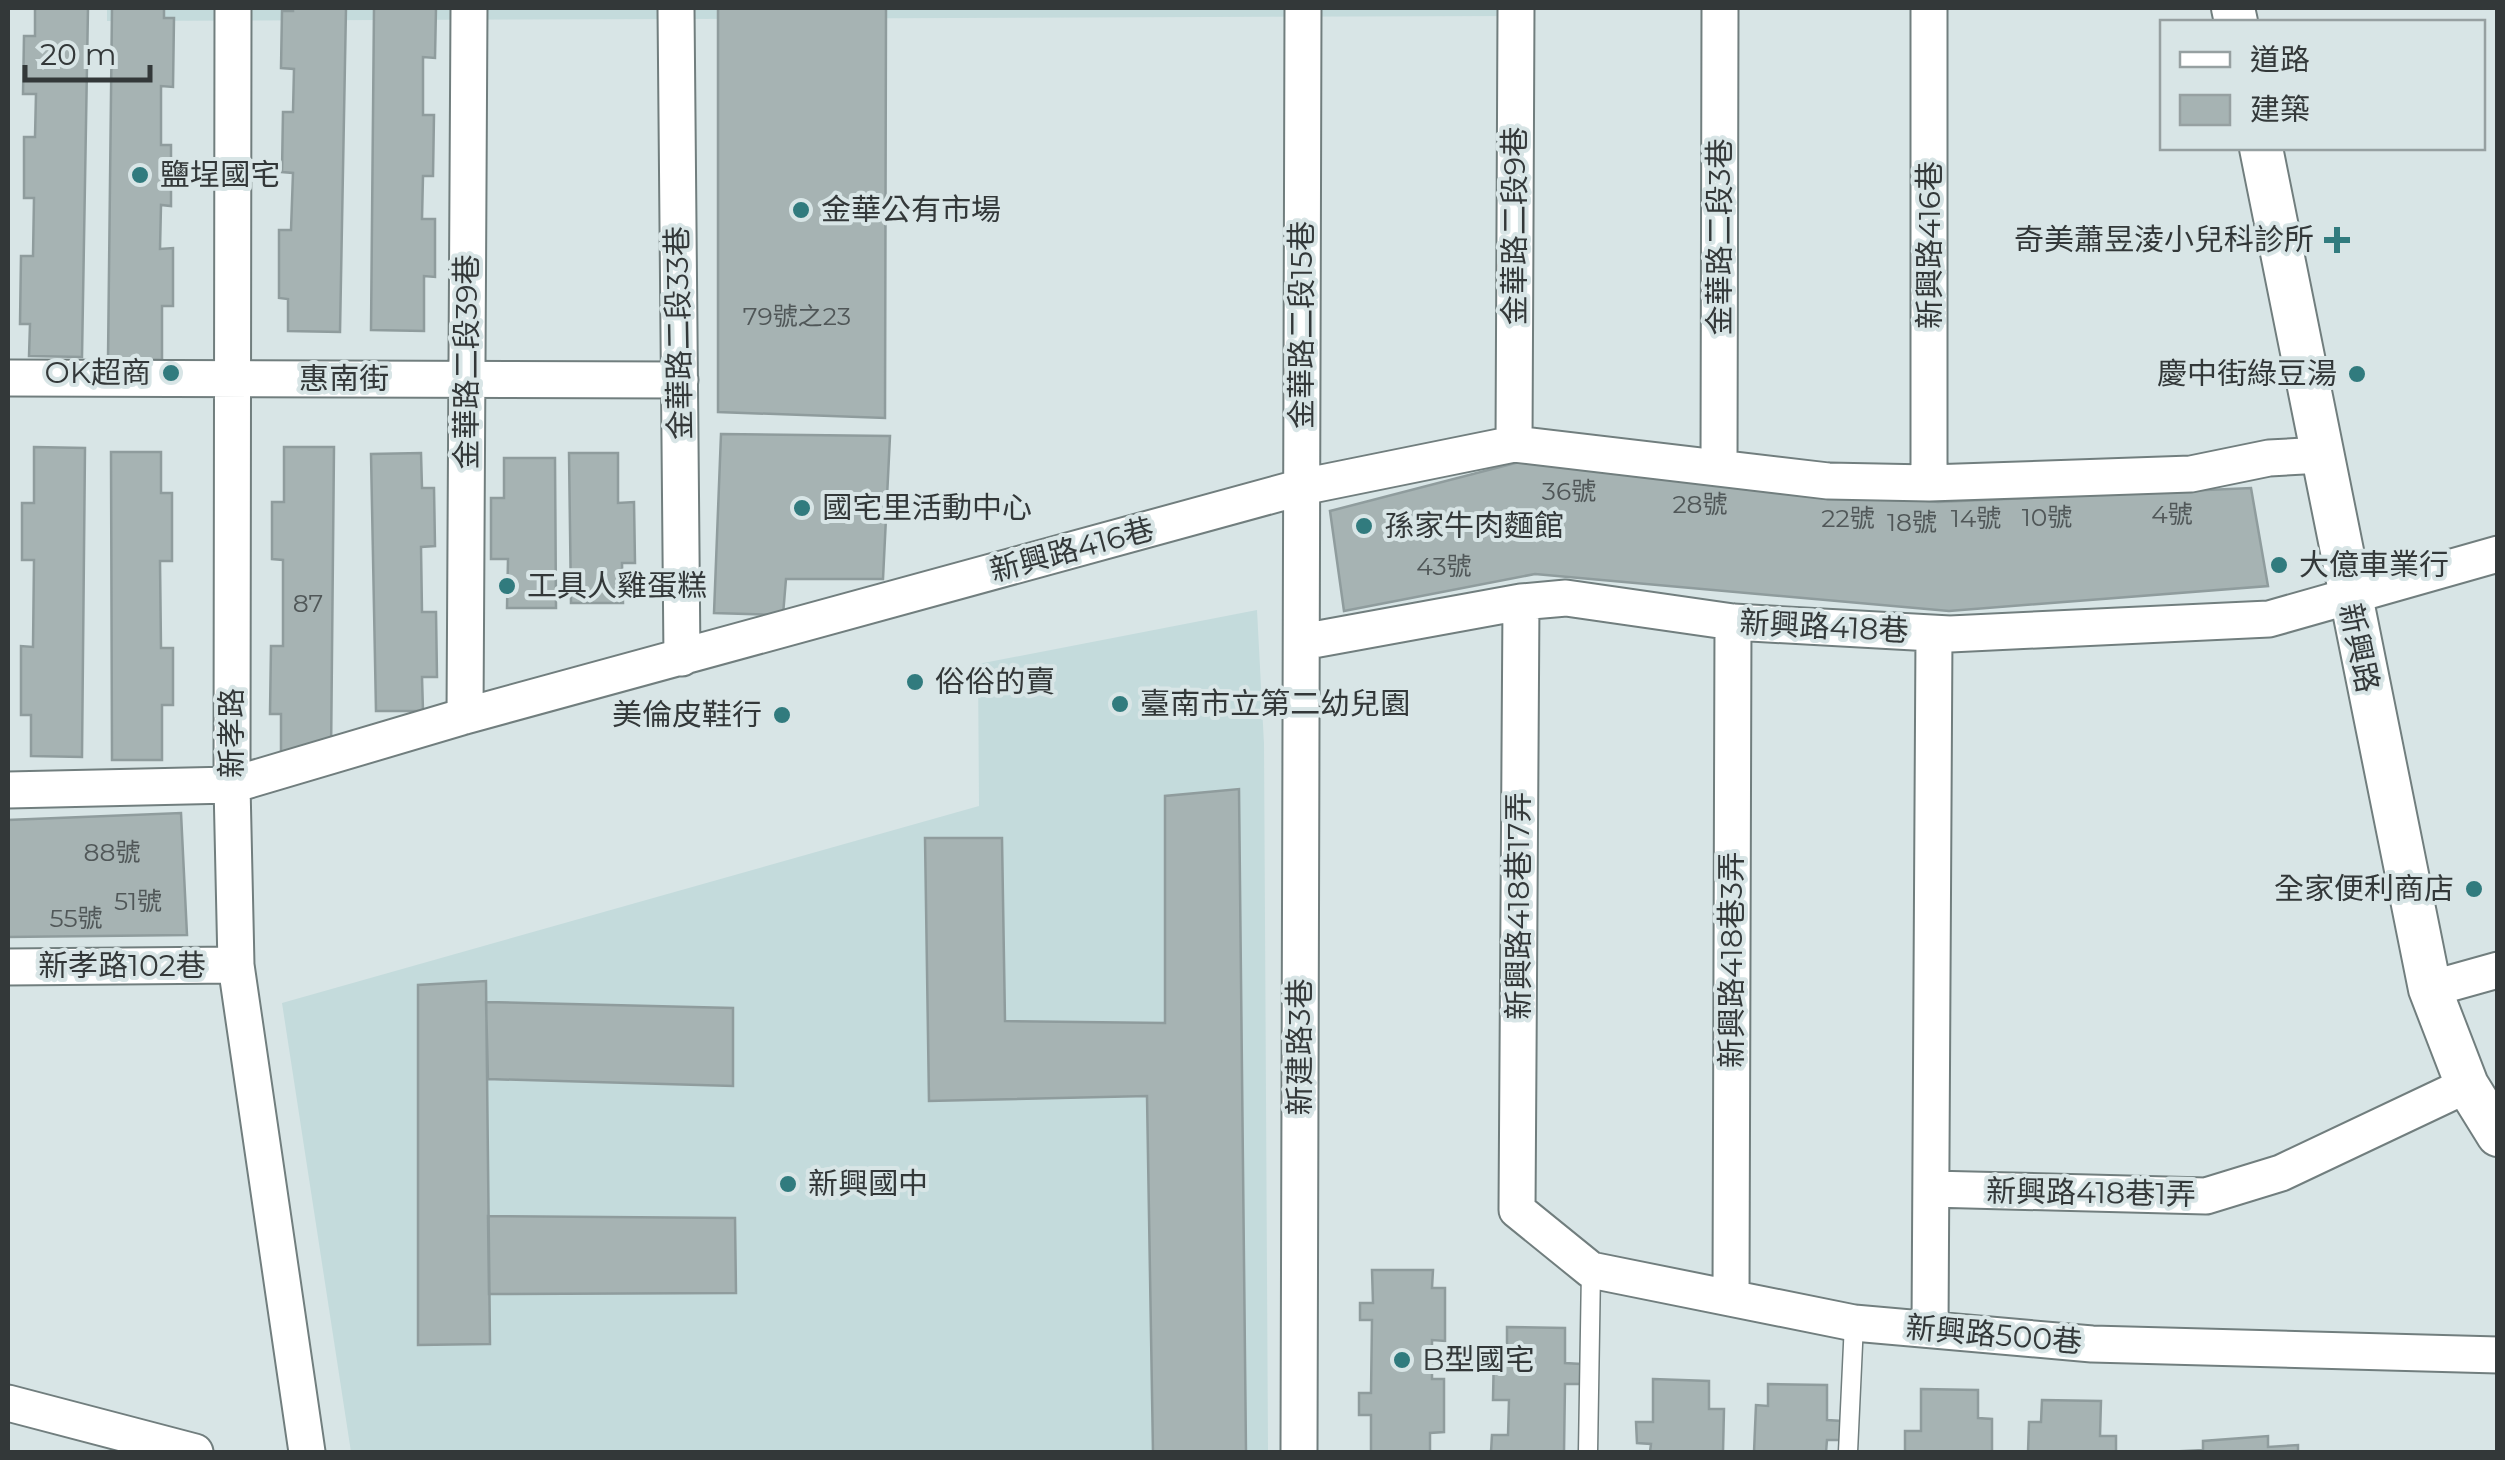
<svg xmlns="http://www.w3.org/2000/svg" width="2505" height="1460" font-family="Montserrat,'Noto Sans TC',sans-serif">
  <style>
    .built { fill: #c4dbdc }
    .building { fill: #a6b3b3; stroke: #8f9c9d; stroke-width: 2.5 }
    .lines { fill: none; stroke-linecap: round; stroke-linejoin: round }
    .service-casing { stroke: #717e7e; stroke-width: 21 }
    .minor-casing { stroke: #717e7e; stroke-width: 39 }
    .tertiary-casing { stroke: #717e7e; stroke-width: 46 }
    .service { stroke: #fff; stroke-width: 18 }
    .minor { stroke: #fff; stroke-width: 35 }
    .tertiary { stroke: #fff; stroke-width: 42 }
    .poi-dot { fill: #317b7e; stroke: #d8e5e6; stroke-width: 4 }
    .labels { text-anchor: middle; stroke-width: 8; stroke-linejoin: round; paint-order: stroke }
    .number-label { font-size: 25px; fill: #505758 }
    .poi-label { font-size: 30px; fill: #333839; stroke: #d8e5e6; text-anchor: start }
    .street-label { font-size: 30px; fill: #333839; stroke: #d8e5e6 }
  </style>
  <rect width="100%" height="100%" fill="#d8e5e6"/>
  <!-- built -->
  <path class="built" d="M107,8H1514V16L107,21Z
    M1257,610L1264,744L1268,1452H351L282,1003L979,806L978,664Z"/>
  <!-- building -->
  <path class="building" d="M35,8H88L82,357L29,356L30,324H20L21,256H33L34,198H24V137H35L36,94H23L24,36H35Z
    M112,8H164V18H174L173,87L161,86V145H171V206L161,205L160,249L173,248V306H162V360L108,359Z
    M293,8H346L340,332L288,331V299L279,298V230H291L293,173L282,172L283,112H293L294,69L281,68L282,11H293Z
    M374,8H436L435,58L423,57V115H434L433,176H423L422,219H435V277L424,276V331L371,330Z
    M718,8H886L885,418L718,412Z
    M721,434L890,436L883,579H786L783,615L714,613Z
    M34,447L85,448L82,757L31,756V715H21V646L33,647L34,560H22V503H34Z
    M284,447H334L331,756L281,755V714H270L271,646H283V560L272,559V502H284Z
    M111,452H161V493H172V561H160L161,648H173V705H162V760H112Z
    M421,453L422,488H434L435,546L421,547L422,612H436L437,677H422L423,711H376L371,454Z
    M569,453H618V503L634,502L635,563H622L623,603H571Z
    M504,458H555L556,608H507L508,559H491V498H504Z
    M1523,461L1938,502L2251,488L2268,586L1949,611L1535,574L1344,611L1330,511Z
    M1239,789L1246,1452H1153L1147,1096L929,1101L925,838H1002L1005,1021L1165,1023V796Z
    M181,813L187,935L8,937V820Z
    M486,981L490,1344L418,1345V985Z
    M486,1002L733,1008V1086L488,1079Z
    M488,1216L735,1218L736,1293L489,1294Z
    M1372,1270H1433L1432,1288H1445V1341L1432,1340V1379H1444V1432L1430,1433V1452H1371V1415H1359V1393H1371L1372,1320H1360V1303H1373Z
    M1507,1327L1565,1328V1363L1581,1364V1384H1565L1564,1452H1491L1492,1435H1508L1509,1400H1493L1494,1349H1507Z
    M1653,1379L1709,1381V1409H1724L1723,1452H1650L1651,1444L1637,1443L1636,1422H1653Z
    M1768,1384L1827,1385V1420L1842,1421V1440H1827L1826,1452H1754L1756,1405L1768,1406Z
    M1921,1389L1978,1390V1418L1992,1419V1452H1905V1431H1921Z
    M2042,1400L2101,1401L2100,1436H2116V1452H2028L2029,1422H2041Z
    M2268,1436V1447L2298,1445V1452H2165L2203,1450V1441Z"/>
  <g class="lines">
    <!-- service casing -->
    <g class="service-casing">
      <path id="service" d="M1588,1452L1591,1270
        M1848,1452L1854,1323"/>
    </g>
    <!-- minor casing -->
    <g class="minor-casing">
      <path id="minor" d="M233,8L232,785L236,965L307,1452
        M676,8L682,658
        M8,378L680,380
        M1514,444L1516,8
        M1719,466L1720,8
        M1929,483V8
        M1521,602L1517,1210L1591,1270L1854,1323L2092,1344L2498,1355
        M1302,642L1521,602L1566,598L1733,622L1950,634L2269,619L2498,554
        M465,716L469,8
        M8,790L232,785L465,716L1302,487L1514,444L1828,481L1929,483L2191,474L2269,458L2322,455
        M8,967L236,965
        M2430,989L2498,970
        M1931,1189L2206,1196L2281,1173L2467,1085
        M1731,1298L1733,622
        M1930,1329L1934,634
        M8,1403L195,1452
        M1299,1452L1303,8"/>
    </g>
    <!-- tertiary casing -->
    <g class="tertiary-casing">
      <path id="tertiary" d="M2233,8L2236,22
        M2261,148L2430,989L2467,1085L2498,1135"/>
    </g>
    <!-- service -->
    <use href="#service" class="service"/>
    <!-- minor -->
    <use href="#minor" class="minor"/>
    <!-- tertiary -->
    <use href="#tertiary" class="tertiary"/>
  </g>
  <!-- markers -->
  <g class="poi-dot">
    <circle cx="140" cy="175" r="10"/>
    <circle cx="801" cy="210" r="10"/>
    <path d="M2332 225h10v10h10v10h-10v10h-10v-10h-10v-10h10z"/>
    <circle cx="171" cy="373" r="10"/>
    <circle cx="2357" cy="374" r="10"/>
    <circle cx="802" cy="508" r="10"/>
    <circle cx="1364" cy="526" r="10"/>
    <circle cx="2279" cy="565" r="10"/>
    <circle cx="507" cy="586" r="10"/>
    <circle cx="915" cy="682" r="10"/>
    <circle cx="1120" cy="704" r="10"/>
    <circle cx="782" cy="715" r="10"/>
    <circle cx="2474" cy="889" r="10"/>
    <circle cx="788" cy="1184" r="10"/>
    <circle cx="1402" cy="1360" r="10"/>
  </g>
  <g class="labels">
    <!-- number labels -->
    <g class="number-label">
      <text x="797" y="325">79號之23</text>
      <text x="1569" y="500">36號</text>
      <text x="1700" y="513">28號</text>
      <text x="2172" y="523">4號</text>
      <text x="2047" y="526">10號</text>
      <text x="1848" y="527">22號</text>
      <text x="1976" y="527">14號</text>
      <text x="1912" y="531">18號</text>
      <text x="1444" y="575">43號</text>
      <text x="308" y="612">87</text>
      <text x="112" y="861">88號</text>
      <text x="138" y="910">51號</text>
      <text x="76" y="927">55號</text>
    </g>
    <!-- poi labels -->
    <g class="poi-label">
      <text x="160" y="185">鹽埕國宅</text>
      <text x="821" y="220">金華公有市場</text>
      <text x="2314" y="250" text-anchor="end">奇美蕭昱淩小兒科診所</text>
      <text x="151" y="383" text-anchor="end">OK超商</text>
      <text x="2337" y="384" text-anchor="end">慶中街綠豆湯</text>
      <text x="822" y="518">國宅里活動中心</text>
      <text x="1384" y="536">孫家牛肉麵館</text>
      <text x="2299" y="575">大億車業行</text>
      <text x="527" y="596">工具人雞蛋糕</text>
      <text x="935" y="692">俗俗的賣</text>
      <text x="1140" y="714">臺南市立第二幼兒園</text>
      <text x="762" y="725" text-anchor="end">美倫皮鞋行</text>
      <text x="2454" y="899" text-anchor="end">全家便利商店</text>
      <text x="808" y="1194">新興國中</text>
      <text x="1422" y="1370">B型國宅</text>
    </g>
    <!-- street labels -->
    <g class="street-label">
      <text transform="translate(1515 226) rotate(-90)" y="10">金華路二段9巷</text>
      <text transform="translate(1720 237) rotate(-90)" y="10">金華路二段3巷</text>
      <text transform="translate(1930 245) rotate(-90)" y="10">新興路416巷</text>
      <text transform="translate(1302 325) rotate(-90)" y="10">金華路二段15巷</text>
      <text transform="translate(679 333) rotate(-91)" y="10">金華路二段33巷</text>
      <text transform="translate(467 362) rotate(-90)" y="10">金華路二段39巷</text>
      <text x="344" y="389">惠南街</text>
      <text transform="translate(1072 550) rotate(-15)" y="10">新興路416巷</text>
      <text transform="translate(1824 627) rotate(3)" y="10">新興路418巷</text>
      <text transform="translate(2359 648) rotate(78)" y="10">新興路</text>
      <text transform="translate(232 733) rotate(-90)" y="10">新孝路</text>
      <text transform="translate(1519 906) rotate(-90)" y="10">新興路418巷17弄</text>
      <text transform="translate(1732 960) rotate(-90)" y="10">新興路418巷3弄</text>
      <text x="122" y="976">新孝路102巷</text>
      <text transform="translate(1300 1047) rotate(-90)" y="10">新建路3巷</text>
      <text transform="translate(2091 1193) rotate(1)" y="10">新興路418巷1弄</text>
      <text transform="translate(1994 1335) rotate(5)" y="10">新興路500巷</text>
    </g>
  </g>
  <!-- border -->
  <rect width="2505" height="1460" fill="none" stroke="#333839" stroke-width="20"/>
  <!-- legend -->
  <rect x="2160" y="20" width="325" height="130" fill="#d8e5e6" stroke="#96a0a1" stroke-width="2.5"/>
  <rect x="2180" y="52" width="50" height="15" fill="#ffffff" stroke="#96a0a1" stroke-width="2.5"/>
  <text x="2250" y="70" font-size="30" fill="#333839">道路</text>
  <rect x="2180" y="95" width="50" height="30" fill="#a6b3b3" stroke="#96a0a1" stroke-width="2.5"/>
  <text x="2250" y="120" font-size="30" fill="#333839">建築</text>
  <!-- scale -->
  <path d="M25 65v15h125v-15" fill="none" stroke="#333839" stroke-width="5"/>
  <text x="40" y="65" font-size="30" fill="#333839" stroke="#d8e5e6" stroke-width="8" paint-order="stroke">20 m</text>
</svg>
